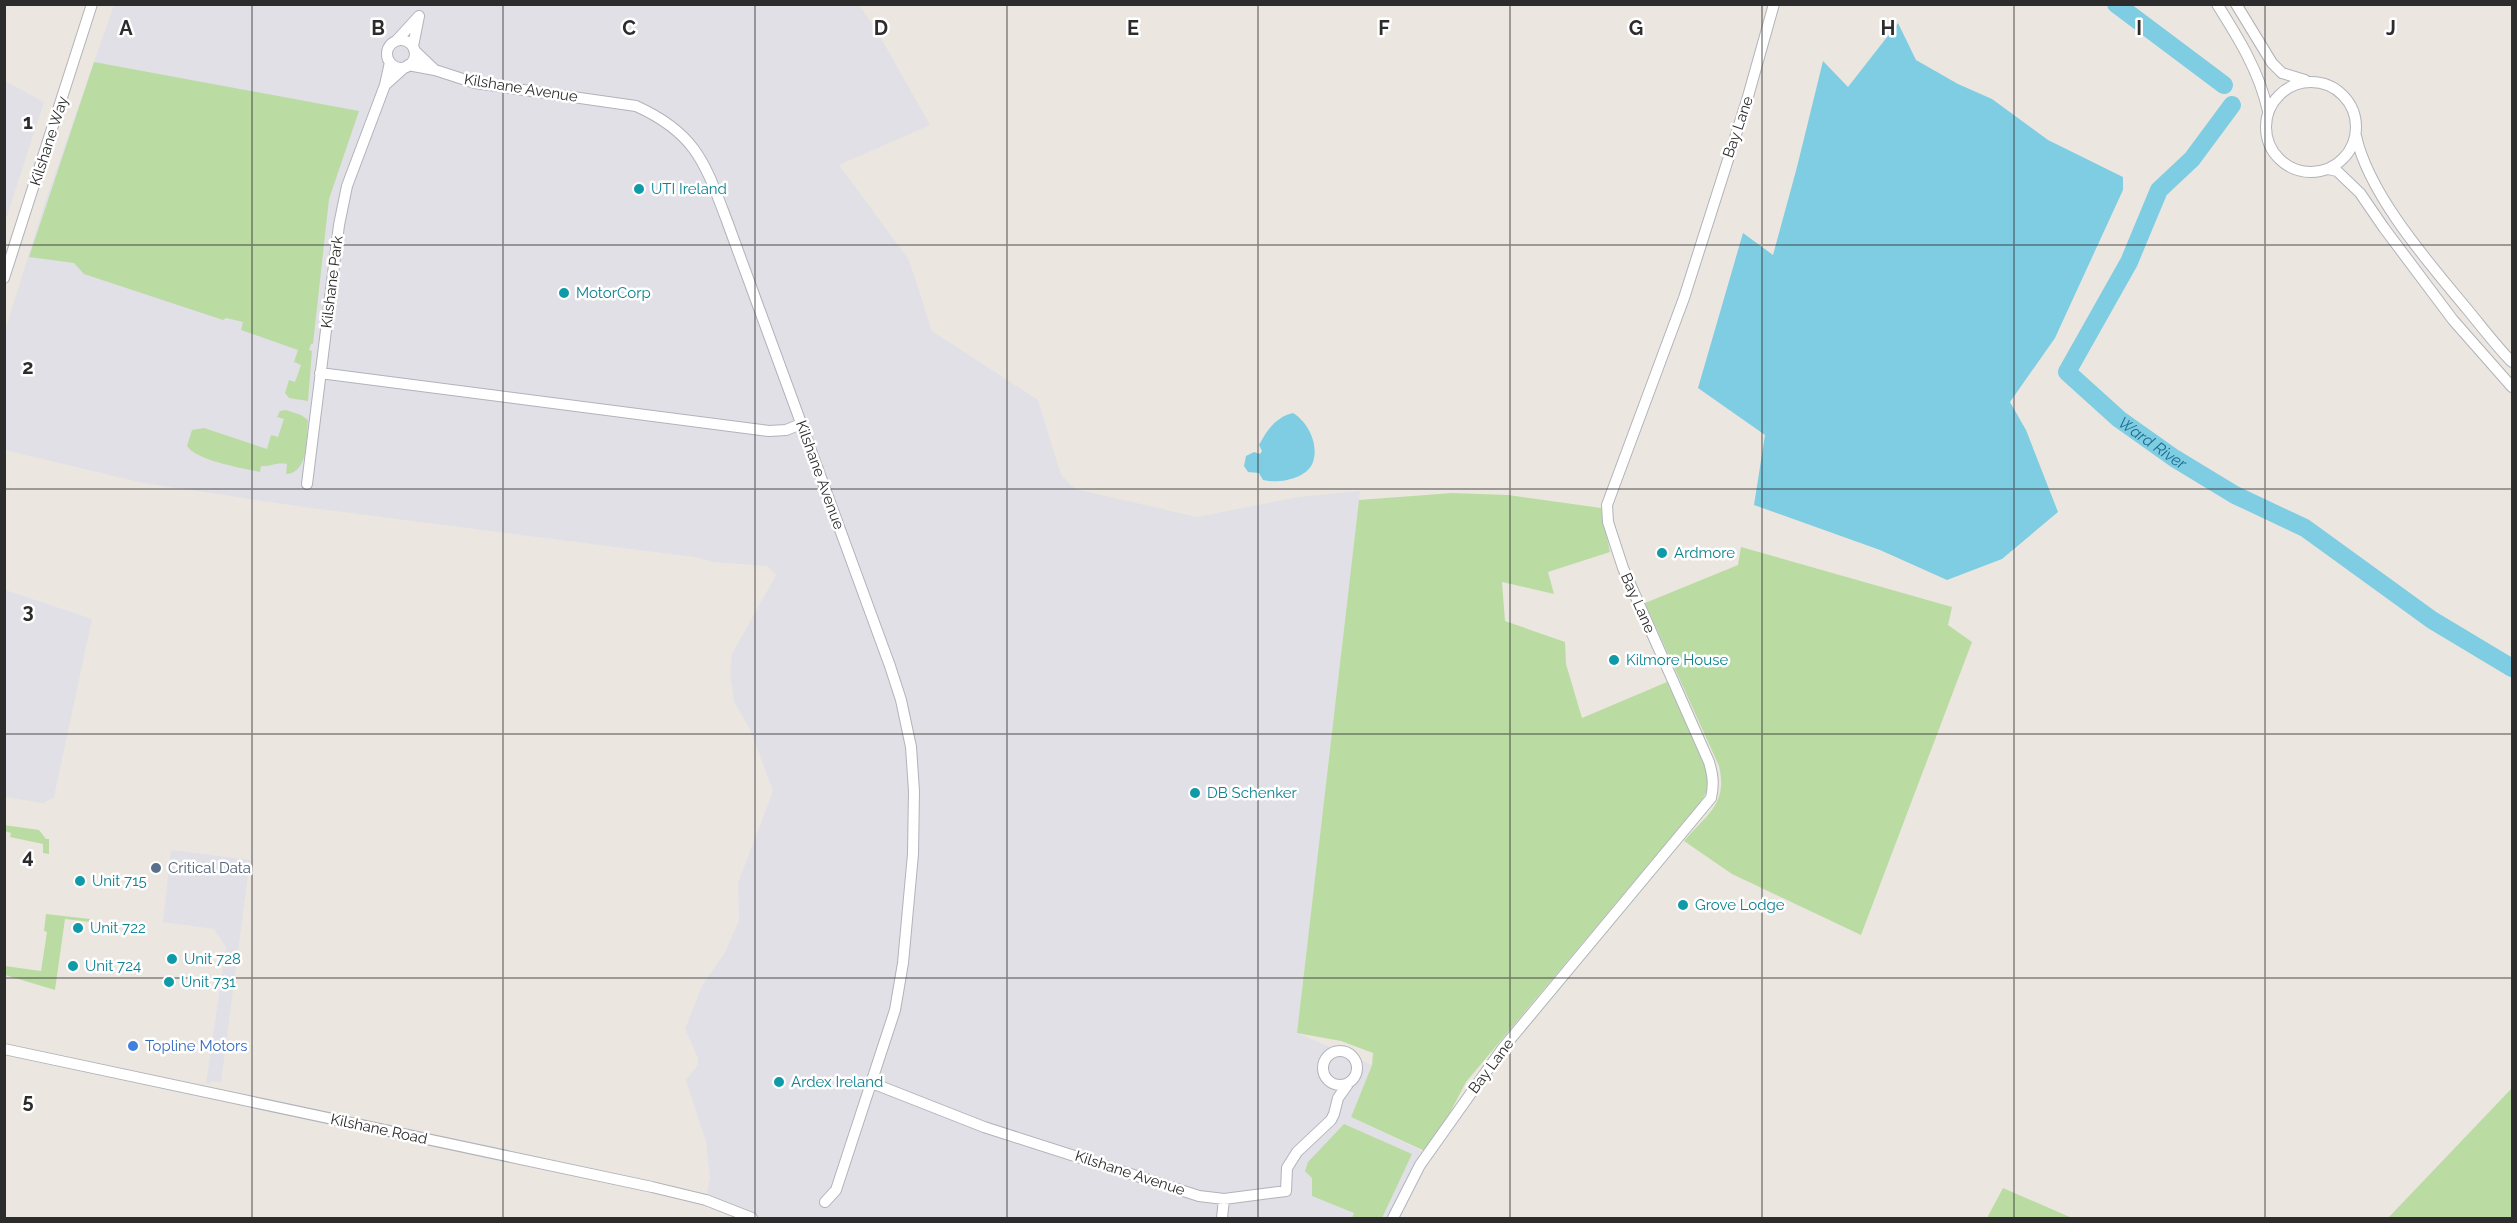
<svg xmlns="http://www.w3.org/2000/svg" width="2517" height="1223" font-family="Raleway,sans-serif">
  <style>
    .industrial { fill: #e1e0e6 }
    .green { fill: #badca3 }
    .water { fill: #7fcde2 }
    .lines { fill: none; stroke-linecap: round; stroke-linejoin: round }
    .river { stroke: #7fcde2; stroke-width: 18 }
    .minor-casing { stroke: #b0b3bb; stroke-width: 12 }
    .minor { stroke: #fff; stroke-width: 10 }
    .grid { fill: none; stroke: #2c2c2c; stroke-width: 1.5; stroke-opacity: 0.55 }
    .culture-dot { fill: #0f9aa8; stroke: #fff; stroke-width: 2 }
    .service-dot { fill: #5c6f8a; stroke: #fff; stroke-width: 2 }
    .shop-dot { fill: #3f7fe0; stroke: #fff; stroke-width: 2 }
    .labels { text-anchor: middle; stroke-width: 5; stroke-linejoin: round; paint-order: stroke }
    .street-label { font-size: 15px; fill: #2c2c2c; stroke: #fff }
    .culture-label { font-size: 15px; fill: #0d838f; stroke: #fff; text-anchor: start }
    .service-label { font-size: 15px; fill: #4e5e75; stroke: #fff; text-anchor: start }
    .shop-label { font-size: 15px; fill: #366cbe; stroke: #fff; text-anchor: start }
    .water-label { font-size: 16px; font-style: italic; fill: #1d6e90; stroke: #fff }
    .grid-label { font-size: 20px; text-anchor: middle; font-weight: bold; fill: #2c2c2c; stroke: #fff; stroke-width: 5; stroke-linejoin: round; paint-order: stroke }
  </style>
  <rect width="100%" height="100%" fill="#ece6e0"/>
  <!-- industrial -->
  <path class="industrial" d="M114,5H859L877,31L930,125L839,165L909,260L932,331L1038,400L1061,475L1075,489L1197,517L1298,497L1360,491L1297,1033L1372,1065L1351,1117L1426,1153L1393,1218H752L706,1200L710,1177L706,1142L686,1080L698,1065V1058L685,1029L702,986L725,952L739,921L738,883L773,791L750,729L734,702L730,673L732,654L776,575L767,566L713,562L694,557L304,507L143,483L5,450V331L46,199Z
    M5,81L44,102L5,222L4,81Z
    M5,590L92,619L54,797L43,803L5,797Z
    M171,850L250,860L221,1082L213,1081L206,1084L226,947L214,929L163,922Z"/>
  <!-- green -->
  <path class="green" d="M94,62L359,111L329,199L313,344H311L309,350L312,351L308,401L289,398L285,393L289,380L295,382L301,365L294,362L298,350L241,330L243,322L226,318L223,320L84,274L74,263L29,257Z
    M286,410L301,415L308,420C306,439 309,473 286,474L287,464C275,462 271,467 261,466L260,472C243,468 197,461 187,446L192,430L204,428L267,449L271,435L278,437L284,419L277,417L280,411Z
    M1452,493L1508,495L1601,508L1610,552L1548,572L1554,594L1502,582L1505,621L1565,642L1566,664L1582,718L1667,682L1706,766L1709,788L1700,803L1466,1082L1429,1153L1351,1117L1372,1065L1373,1053L1341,1041L1297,1033L1359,500Z
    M1741,547L1952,607L1948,625L1972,642L1861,935L1732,874L1684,841C1707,814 1728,804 1719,766L1645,603L1738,565Z
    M4,825L39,830L46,839H49V854L43,853V844L10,837L11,833L5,831Z
    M46,914L90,919V922L65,919L55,990L5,975V966L41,971L47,932L44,931Z
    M2512,1088V1218H2388Z
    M1344,1124L1412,1154L1382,1218H1352L1354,1213L1312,1196V1178L1305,1171L1308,1162Z
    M2003,1188L2072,1218H1987Z"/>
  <!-- water -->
  <path class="water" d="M1898,23L1916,60L1958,84L1992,99L2048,140L2123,177V190L2055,338L2010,402L2026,430L2058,512L2002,559L1947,580L1880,550L1754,505L1765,435L1698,388L1743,233L1773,255L1797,167L1823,61L1848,87Z
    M1293,413C1308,422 1319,444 1313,462C1307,479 1278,484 1263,480L1259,473L1248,472L1244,466L1246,456L1254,452L1260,454L1262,451L1259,445C1267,430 1276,417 1293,413Z"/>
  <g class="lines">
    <!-- river -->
    <g class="river">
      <path d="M2116,4L2224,85"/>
      <path id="s1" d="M2232,105L2192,159L2159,190L2129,262L2067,372L2119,419L2174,458L2235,495L2305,528L2432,620L2512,668"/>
    </g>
    <!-- minor casing -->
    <g class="minor-casing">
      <path id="minor" d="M2217,4C2239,39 2259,71 2268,111
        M2236,4L2272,63L2282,73L2305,80
        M397,40L419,16L413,46
        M387 54a14 14 0 1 1 28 0a14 14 0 1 1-28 0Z
        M390,62L385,85L405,67
        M408,65L435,70L414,50
        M435,70L475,83L636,106C696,133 705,163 727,221L890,666L901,700L911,747L914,791L913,854L903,963L895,1010L836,1190L825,1202
        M2266 127a45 45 0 1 1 90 0a45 45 0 1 1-90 0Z
        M2356,136C2369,195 2429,263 2467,309C2482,327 2496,346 2512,362
        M2328,169L2337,171L2360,193L2384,228L2453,320L2512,387
        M4,278L92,4
        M320,373L769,431L786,430L801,424
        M307,484L339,225L347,186L385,85
        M4,1049L652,1187L706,1200L752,1218
        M1323 1068a17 17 0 1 1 34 0a17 17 0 1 1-34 0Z
        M872,1083L984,1127L1199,1196L1224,1199L1286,1191L1287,1168L1297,1152L1331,1120L1334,1114L1338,1098L1348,1084
        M1222,1218L1224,1199
        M1393,1218L1420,1165L1503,1048L1711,798C1714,784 1713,776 1709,762L1623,568L1608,522L1607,505L1684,298L1747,100L1774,4"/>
    </g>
    <!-- minor -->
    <use href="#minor" class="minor"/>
  </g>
  <!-- grid -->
  <path class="grid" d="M252,4V1218M503,4V1218M755,4V1218M1007,4V1218M1258,4V1218M1510,4V1218M1762,4V1218M2014,4V1218M2265,4V1218M4,245H2512M4,489H2512M4,734H2512M4,978H2512"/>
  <!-- markers -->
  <g class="culture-dot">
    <circle cx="639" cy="189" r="6"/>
    <circle cx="564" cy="293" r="6"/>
    <circle cx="1662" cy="553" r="6"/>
    <circle cx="1614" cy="660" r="6"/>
    <circle cx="1195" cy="793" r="6"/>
    <circle cx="80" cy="881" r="6"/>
    <circle cx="1683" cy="905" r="6"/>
    <circle cx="78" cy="928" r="6"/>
    <circle cx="172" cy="959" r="6"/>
    <circle cx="73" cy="966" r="6"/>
    <circle cx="169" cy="982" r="6"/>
    <circle cx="779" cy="1082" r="6"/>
  </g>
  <circle class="service-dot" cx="156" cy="868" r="6"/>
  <circle class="shop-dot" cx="133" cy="1046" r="6"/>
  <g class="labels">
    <!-- street labels -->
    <g class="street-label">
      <text transform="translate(521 88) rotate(9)" y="5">Kilshane Avenue</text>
      <text transform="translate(1738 127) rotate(-71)" y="5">Bay Lane</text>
      <text transform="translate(49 141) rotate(-72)" y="5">Kilshane Way</text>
      <text transform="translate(332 282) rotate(-83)" y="5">Kilshane Park</text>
      <text transform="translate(820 475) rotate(70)" y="5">Kilshane Avenue</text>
      <text transform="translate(1638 603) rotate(66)" y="5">Bay Lane</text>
      <text transform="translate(1491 1066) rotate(-53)" y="5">Bay Lane</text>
      <text transform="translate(379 1129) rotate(12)" y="5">Kilshane Road</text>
      <text transform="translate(1130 1173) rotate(18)" y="5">Kilshane Avenue</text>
    </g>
    <!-- culture labels -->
    <g class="culture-label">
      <text x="651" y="194">UTI Ireland</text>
      <text x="576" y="298">MotorCorp</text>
      <text x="1674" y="558">Ardmore</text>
      <text x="1626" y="665">Kilmore House</text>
      <text x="1207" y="798">DB Schenker</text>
      <text x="92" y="886">Unit 715</text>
      <text x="1695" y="910">Grove Lodge</text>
      <text x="90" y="933">Unit 722</text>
      <text x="184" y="964">Unit 728</text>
      <text x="85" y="971">Unit 724</text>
      <text x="181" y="987">Unit 731</text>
      <text x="791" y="1087">Ardex Ireland</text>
    </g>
    <!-- service labels -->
    <g class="service-label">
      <text x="168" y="873">Critical Data</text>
    </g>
    <!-- shop labels -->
    <g class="shop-label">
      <text x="145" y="1051">Topline Motors</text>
    </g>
    <!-- water labels -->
    <g class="water-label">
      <text dy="6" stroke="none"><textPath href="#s1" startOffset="428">Ward River</textPath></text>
    </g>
  </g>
  <g class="grid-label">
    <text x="126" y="35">A</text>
    <text x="378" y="35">B</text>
    <text x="629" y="35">C</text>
    <text x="881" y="35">D</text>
    <text x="1133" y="35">E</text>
    <text x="1384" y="35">F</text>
    <text x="1636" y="35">G</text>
    <text x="1888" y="35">H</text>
    <text x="2139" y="35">I</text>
    <text x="2391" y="35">J</text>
    <text x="28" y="129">1</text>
    <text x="28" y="374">2</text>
    <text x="28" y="618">3</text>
    <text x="28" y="863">4</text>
    <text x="28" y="1108">5</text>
  </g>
  <!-- border -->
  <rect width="2517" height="1223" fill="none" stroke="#2c2c2c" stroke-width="12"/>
</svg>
